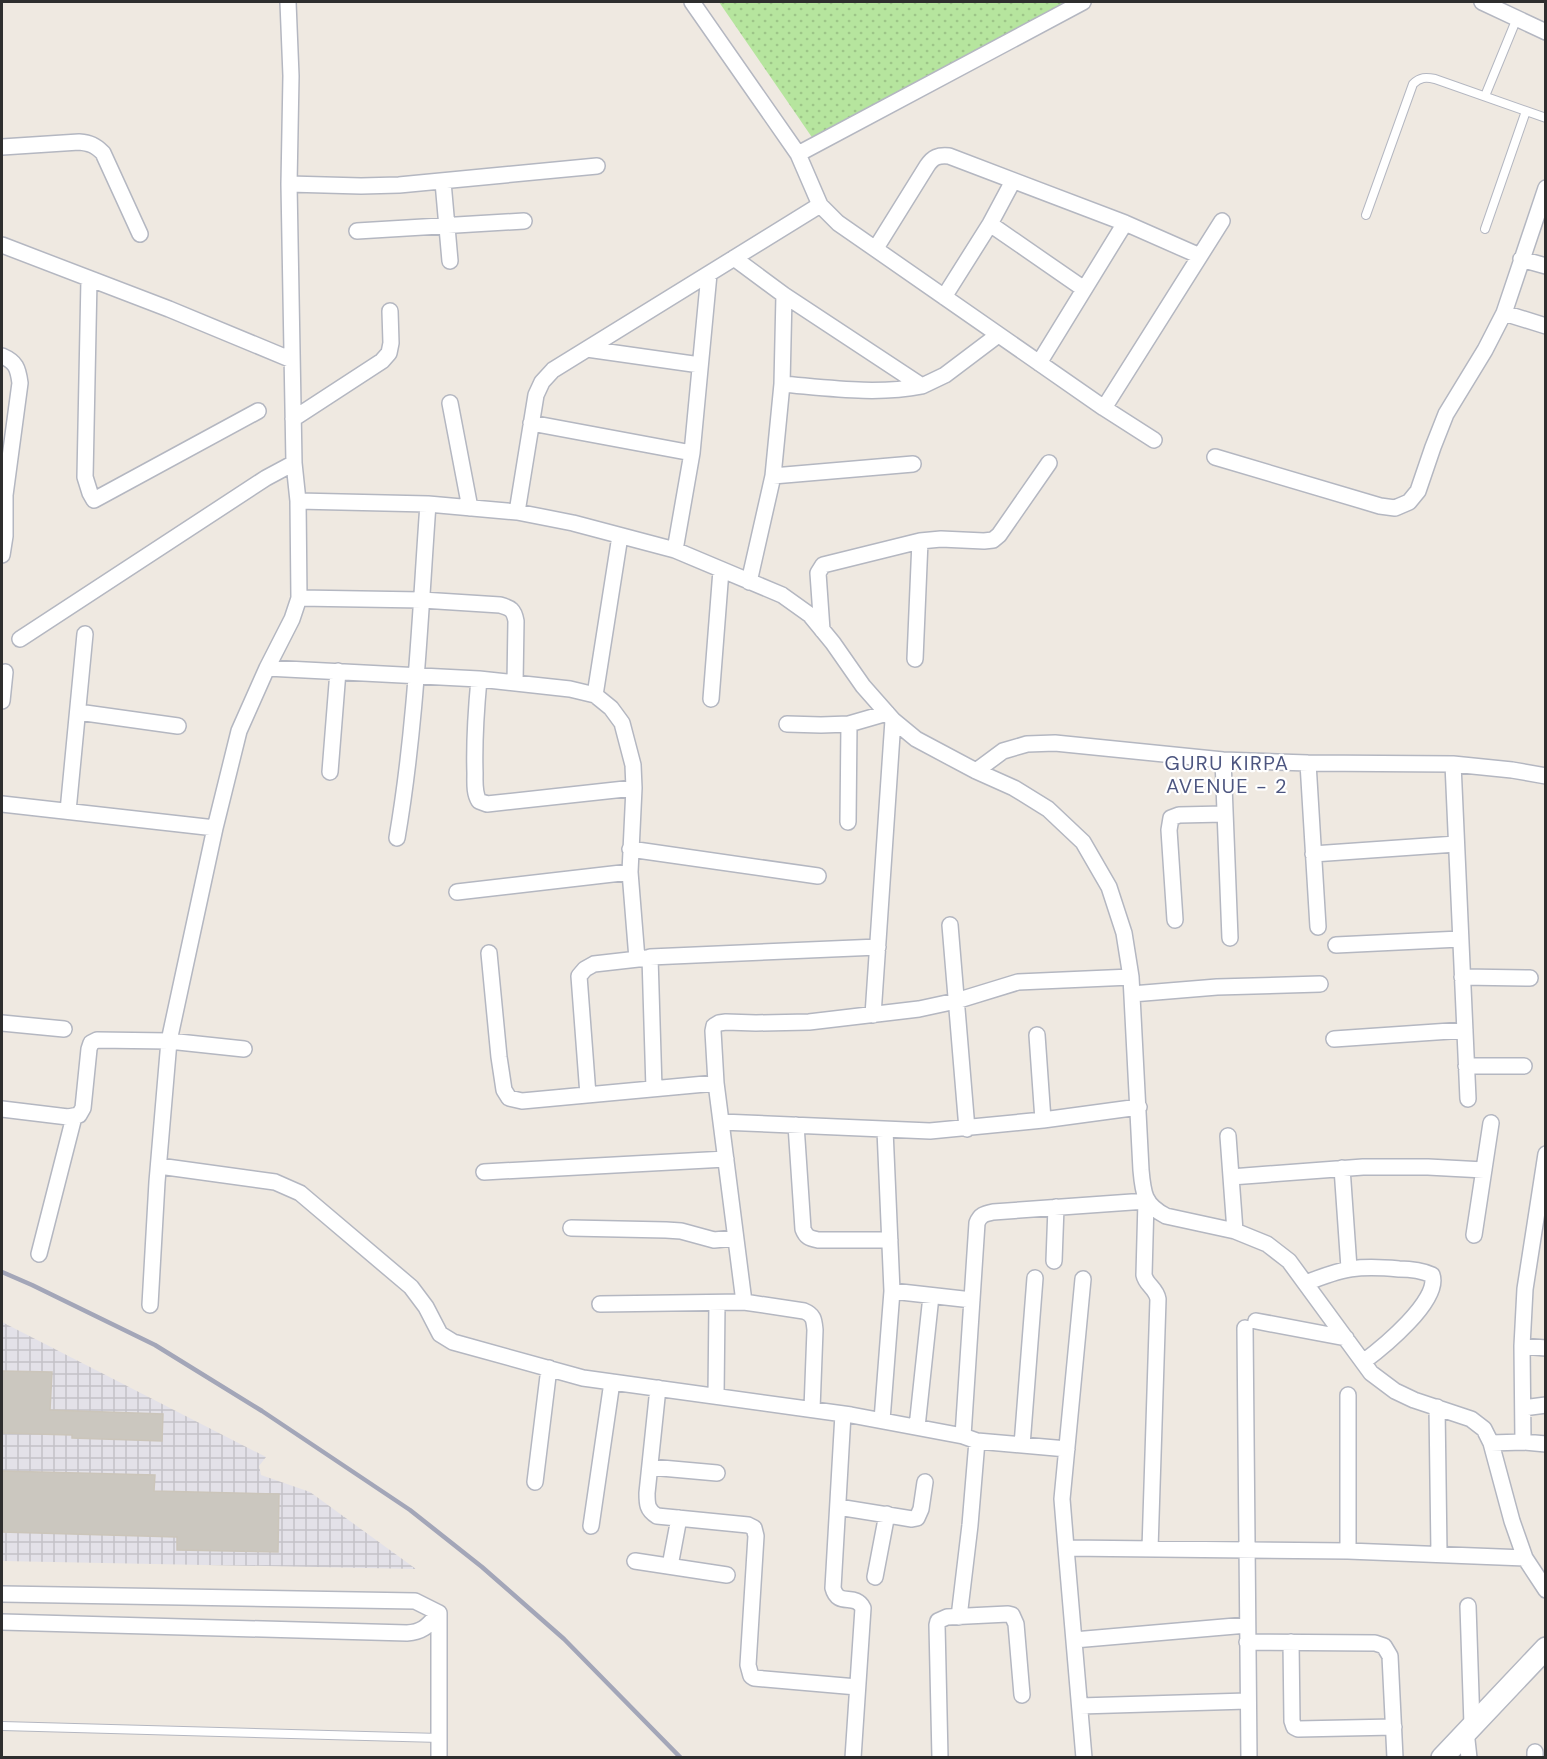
<svg xmlns="http://www.w3.org/2000/svg" width="1547" height="1759" font-family="'DM Sans',sans-serif">
  <style>
    .industrial { fill: url(#industrial-grid) }
    .park { fill: url(#park-dots) }
    .building { fill: #cbc7bf; stroke: #cbc5ba; stroke-width: 1.5 }
    .lines { fill: none; stroke-linecap: round; stroke-linejoin: round }
    .lane-casing { stroke: #b4b7c1; stroke-width: 10 }
    .street-casing { stroke: #b4b7c1; stroke-width: 18 }
    .secondary-casing { stroke: #b4b7c1; stroke-width: 24 }
    .lane { stroke: #fff; stroke-width: 8 }
    .street { stroke: #fff; stroke-width: 15 }
    .secondary { stroke: #fff; stroke-width: 21 }
    .rail { stroke: #a3a6b8; stroke-width: 4.5 }
    .labels { text-anchor: middle; stroke-width: 4.5; stroke-linejoin: round; paint-order: stroke }
    .neighbourhood-label { font-size: 20px; letter-spacing: 1.5px; fill: #4d5680; stroke: #fff }
  </style>
  <defs>
    <pattern id="industrial-grid" width="8" height="8" patternUnits="userSpaceOnUse" patternTransform="scale(1.5)"><rect width="8" height="8" fill="#e3e1e8"/><path d="M0 4h8M4 0v8" fill="none" stroke="#c3c1c7"/></pattern>
    <pattern id="park-dots" width="8" height="8" patternUnits="userSpaceOnUse" patternTransform="scale(1.5)"><rect width="8" height="8" fill="#b6e59e"/><path d="M2 2h.1M6 6h.1" fill="none" stroke="#9dc588" stroke-width="1.8" stroke-linecap="round"/></pattern>
  </defs>
  <rect width="100%" height="100%" fill="#efe9e1"/>
  <!-- industrial -->
  <path class="industrial" d="M2,1322L266,1457L259,1466L261,1475L310,1492L416,1569L2,1561Z"/>
  <!-- park -->
  <path class="park" d="M719,2H1079L820,149Z"/>
  <!-- building -->
  <path class="building" d="M2,1371L52,1372L50,1410L163,1414L162,1441L72,1438V1435L2,1433Z
    M2,1471L155,1475L154,1491L279,1494L278,1552L177,1550V1537L2,1532Z"/>
  <g class="lines">
    <!-- lane casing -->
    <g class="lane-casing">
      <path id="lane" d="M1485,96L1517,18
        M1366,215L1413,84C1420,77 1426,77 1435,79L1546,118
        M1485,229L1526,111
        M2,1726L440,1738"/>
    </g>
    <!-- street casing -->
    <g class="street-casing">
      <path id="street" d="M692,2L798,154L820,205
        M1482,2L1546,32
        M2,147L79,142C90,143 95,145 103,153L140,234
        M798,154L1083,2
        M443,182L450,261
        M289,184L361,186L399,185L597,166
        M1125,223L1200,256
        M990,224L1084,289
        M357,231L524,221
        M2,245L169,309L292,360
        M876,248L927,166C933,157 938,155 949,156L1125,223L1039,363
        M734,258L784,295L922,386L945,375L998,335
        M1521,259L1546,266
        M89,279L85,477L90,493L94,500L258,411
        M784,295L782,384C829,388 876,395 922,386
        M944,297L990,224L1013,181
        M1504,313L1546,326
        M587,349L700,365
        M2,356C16,362 18,368 20,383L5,495V536L2,555
        M450,403L470,508
        M1104,408L1222,221
        M293,419L382,361L389,353L391,343L390,311
        M531,423L692,453
        M1215,457L1380,506L1395,508L1409,502L1418,491L1433,447L1446,414L1485,350L1504,313L1546,188
        M773,476L913,464
        M298,501L428,504L517,512L573,523L675,550L782,595L810,615L833,643L863,686L893,720L916,739L976,771L1014,788L1048,809L1083,842L1109,887L1124,933L1131,977L1141,1170C1143,1193 1144,1205 1166,1216L1235,1231L1267,1244L1289,1261L1371,1373L1395,1391L1414,1400L1471,1419L1484,1429L1491,1443L1512,1521L1525,1558L1546,1590
        M517,512L536,395L542,382L553,370L820,205L838,223L1104,408L1154,440
        M675,550L692,453L709,274
        M749,582L773,476L782,384
        M299,598L422,600L500,605C511,608 514,610 516,621L515,683
        M822,630L818,573L823,565L920,541L941,539L984,541L993,540L999,535L1049,463
        M20,639L266,478L294,463
        M915,659L920,541
        M267,668L479,679L570,689L595,695L620,536
        M479,679C476,711 474,742 475,773C475,783 474,793 479,801L487,804L634,788
        M595,695L611,708L622,723L633,765L634,788L630,872L637,959
        M711,699L721,570
        M2,701L5,672
        M78,712L178,726
        M787,724L821,725L849,724L887,713
        M1223,760L1230,938
        M1308,763L1318,927
        M1453,764L1468,1099
        M976,771L1003,751L1027,744L1055,743L1223,760L1308,763L1453,764L1512,770L1546,776
        M330,772L338,671
        M2,804L215,828
        M68,811L85,634
        M848,822L849,724
        M397,838C416,727 420,615 428,504
        M630,849L818,876
        M1313,854L1456,844
        M457,892L630,872
        M1175,920L1169,830L1171,818L1179,815L1224,814
        M950,925L967,1129
        M1336,945L1460,939
        M489,953L499,1057L504,1090L509,1098L522,1101L716,1083
        M1131,977L1018,982L956,1001L919,1009L809,1022L756,1023L726,1022L719,1023L714,1026L713,1031L716,1083L721,1122L930,1131L1043,1120L1139,1107
        M1462,977L1530,978
        M1132,994L1217,987L1320,984
        M873,1015L893,720
        M2,1023L64,1029
        M1037,1035L1043,1120
        M1334,1039L1465,1030
        M1466,1066H1524
        M654,1089L650,957L878,947
        M588,1095L579,976L585,969L594,964L647,958
        M2,1109L68,1117L79,1115L83,1108L89,1049L91,1043L97,1040L169,1041L244,1049
        M796,1125L803,1229C806,1237 809,1238 818,1240H890
        M1228,1136L1235,1231
        M159,1166L275,1182L300,1193L411,1287L426,1307L440,1334L453,1342L583,1378L851,1415L963,1436L977,1441L1067,1449
        M1342,1168L1349,1268
        M484,1172L726,1159
        M1231,1177L1363,1167H1428L1484,1170
        M571,1228L666,1230L681,1231L714,1240L735,1238
        M1474,1235L1491,1123
        M39,1254L74,1117
        M1054,1261L1056,1207
        M1306,1283C1343,1268 1358,1265 1399,1269C1410,1269 1421,1270 1432,1275C1441,1300 1382,1348 1363,1362
        M892,1291L972,1300
        M744,1302L804,1311C814,1315 814,1320 815,1330L812,1409
        M600,1304L744,1302L721,1122
        M150,1305L157,1182L169,1041L215,828L239,731L267,668L292,619L299,598L298,501L294,463L289,184L291,76L288,2
        M1256,1321L1346,1338
        M1245,1328L1249,1758
        M1522,1346L1546,1348
        M658,1388L647,1493C647,1504 647,1510 657,1516L748,1525L754,1528L756,1536L748,1665L751,1676L754,1678L857,1687
        M716,1396L717,1303
        M1437,1407L1439,1553
        M1523,1408L1546,1405
        M843,1414L833,1588C838,1608 855,1592 863,1608L853,1758
        M882,1420L892,1291L885,1130
        M917,1427L931,1296
        M963,1436L977,1223C980,1215 984,1214 993,1212L1146,1201L1144,1275C1146,1285 1156,1288 1158,1299L1150,1549
        M1523,1442L1522,1346L1525,1289L1546,1154
        M1491,1443L1523,1442L1546,1444
        M1022,1445L1035,1278
        M650,1467L717,1473
        M535,1482L549,1368
        M838,1507L912,1519L917,1518L921,1509L925,1482
        M591,1526L612,1382
        M1066,1548L1062,1499L1083,1279
        M1348,1551V1395
        M635,1561L727,1575
        M670,1566L679,1518
        M875,1577L887,1514
        M2,1594L415,1601L439,1613
        M1468,1606L1472,1725
        M959,1617L970,1525L977,1441
        M2,1622L407,1633C424,1632 428,1625 439,1613
        M1074,1640L1247,1625
        M1247,1642L1375,1643L1384,1646L1390,1656L1395,1758
        M1291,1642L1292,1721L1294,1727L1298,1729L1394,1727
        M1080,1706L1247,1701
        M1466,1731L1469,1758
        M1535,1752V1758
        M439,1758V1613
        M940,1758L937,1625L938,1621L947,1617L1008,1614L1012,1615L1016,1624L1022,1695
        M1084,1758L1066,1548L1348,1551L1525,1558"/>
    </g>
    <!-- secondary casing -->
    <g class="secondary-casing">
      <path id="secondary" d="M1442,1758L1546,1648"/>
    </g>
    <!-- lane -->
    <use href="#lane" class="lane"/>
    <!-- street -->
    <use href="#street" class="street"/>
    <!-- secondary -->
    <use href="#secondary" class="secondary"/>
    <!-- rail -->
    <path class="rail" d="M2,1272L32,1285L155,1345L262,1411L410,1510L482,1567L564,1639L681,1758"/>
  </g>
  <g class="labels">
    <!-- neighbourhood labels -->
    <g class="neighbourhood-label">
      <text x="1227" y="770">GURU KIRPA<tspan x="1227" dy="23">AVENUE - 2</tspan></text>
    </g>
  </g>
  <!-- border -->
  <rect width="1547" height="1759" fill="none" stroke="#2e2e2e" stroke-width="6"/>
</svg>
